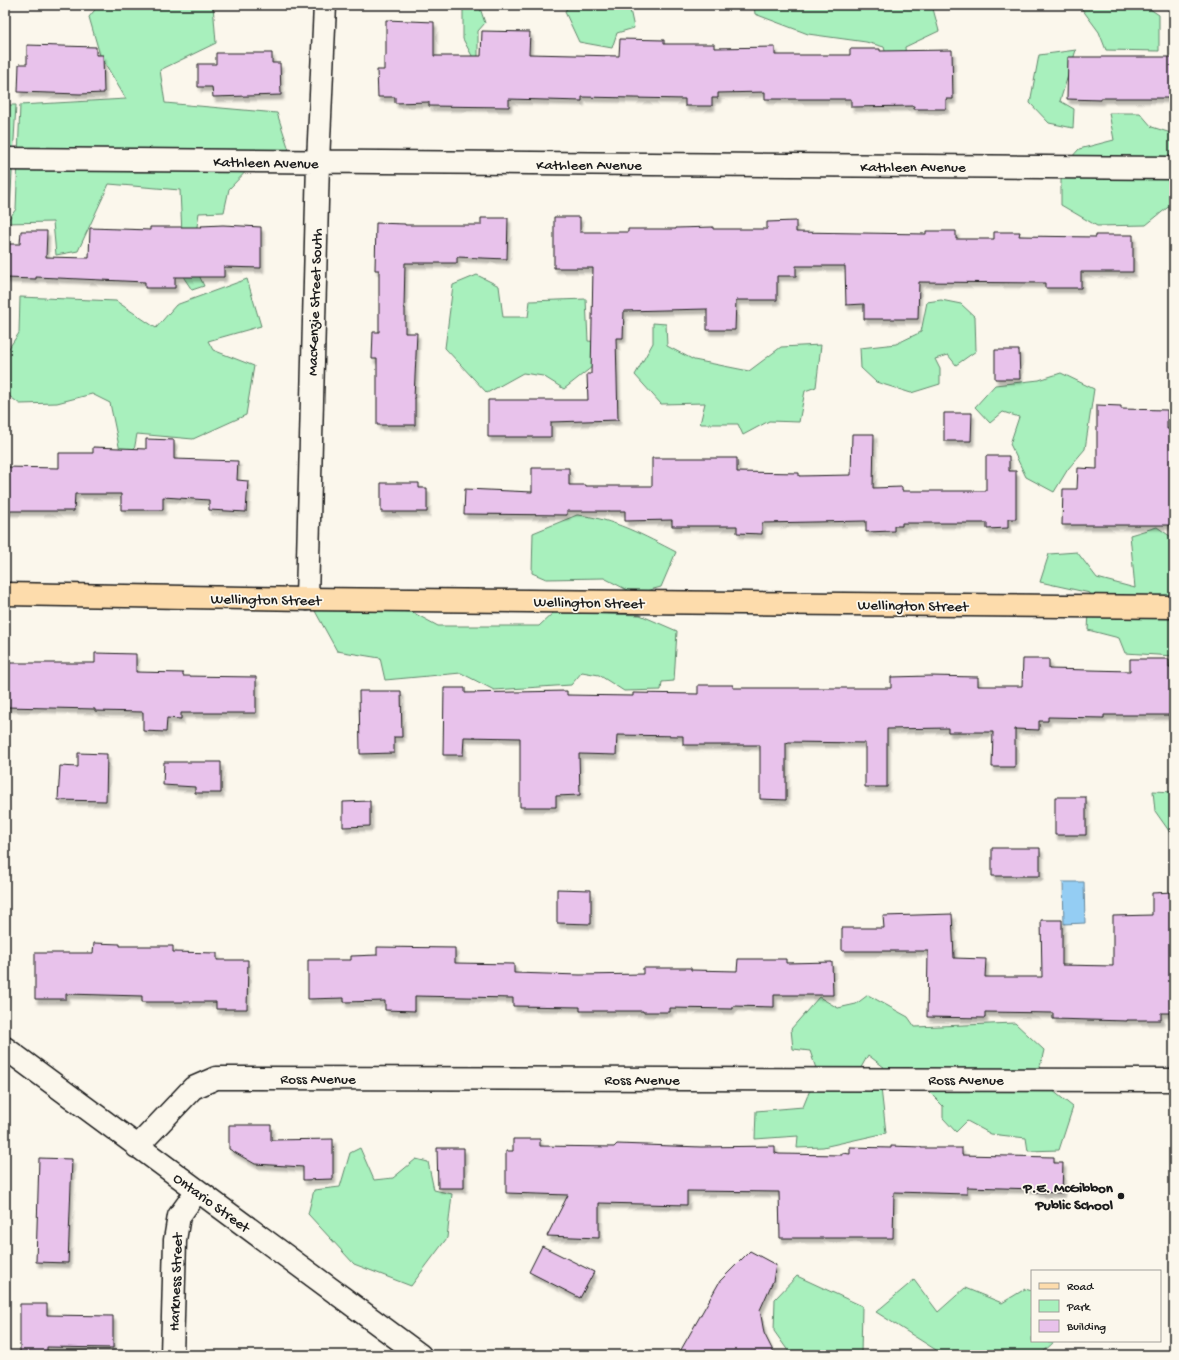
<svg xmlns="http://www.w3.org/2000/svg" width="1179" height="1360" font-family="'Gochi Hand',sans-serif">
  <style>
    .green { fill: #a8f0bd; stroke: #62866c }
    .water { fill: #94cdf3; stroke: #64869d }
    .building { fill: #e8c2eb; stroke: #1c1c1c; filter: url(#shadow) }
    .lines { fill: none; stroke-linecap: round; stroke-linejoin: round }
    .minor-casing { stroke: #1c1c1c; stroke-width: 25 }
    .major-casing { stroke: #1c1c1c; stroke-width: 25 }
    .minor { stroke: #fbf7ec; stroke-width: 22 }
    .major { stroke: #fddcac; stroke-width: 22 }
    .poi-dot { fill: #1c1c1c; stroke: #fbf7ec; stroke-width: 1.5 }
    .labels { text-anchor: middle; stroke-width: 3.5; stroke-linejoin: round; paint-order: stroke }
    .street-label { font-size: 15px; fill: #1c1c1c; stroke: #fbf7ec }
    .poi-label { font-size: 15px; font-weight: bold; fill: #1c1c1c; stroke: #fbf7ec; text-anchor: end }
  </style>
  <defs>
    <filter id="shadow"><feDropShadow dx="2.5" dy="4.5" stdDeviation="1" flood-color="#0004"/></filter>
  </defs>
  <rect width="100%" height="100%" fill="#fbf7ec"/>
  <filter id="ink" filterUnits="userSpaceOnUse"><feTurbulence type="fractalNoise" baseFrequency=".025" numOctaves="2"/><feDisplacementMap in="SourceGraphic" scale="8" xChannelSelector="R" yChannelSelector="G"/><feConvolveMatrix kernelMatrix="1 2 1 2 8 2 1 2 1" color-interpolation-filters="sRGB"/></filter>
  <g filter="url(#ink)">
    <!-- green -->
    <path class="green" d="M99,5H213L216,43L160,70L165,103L277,113L290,153L257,160L229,189L224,212L199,213L192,260L204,286L192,290L184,278L180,190L109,184L78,251L56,255L53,222L6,223L16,209L20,105L126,99L100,55L89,17Z
      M463,5H479L485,23L478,31V67L463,39Z
      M568,5H629L634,28L617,33L612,48L579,42L565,12Z
      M754,5H932L939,31L905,47L906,60L887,59L884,47L866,42L808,34L755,14Z
      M1079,5H1144L1159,15V51L1106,50L1099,32Z
      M1076,50L1060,101L1074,109L1073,128L1049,123L1030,103L1039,55Z
      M5,105H16L10,208L5,210Z
      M1109,113H1140L1152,127L1174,134V165L1167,175L1172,204L1146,225L1097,226L1061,205V169L1079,149L1114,140Z
      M477,275L499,286L503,317H528L530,301L586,299L588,341L601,342L597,363L564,389L543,376L523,373L487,393L445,348L453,285Z
      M247,279L261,326L208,341L213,350L254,366L246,415L193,439L137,434L134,451H120L110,403L92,394L57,403L20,404L5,393V354L19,333L20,297L116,301L156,328L176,305Z
      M941,300L961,304L975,317L976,351L956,365L948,355L935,359L940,369V384L911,393L876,382L861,368L860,348L896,344L921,332L927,302Z
      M653,323L666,324L667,346L694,360L749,371L781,347L821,345L816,387L805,391L799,422L769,421L743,435L738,424H700L705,403L661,404L635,375L653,343Z
      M1061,373L1094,389L1085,449L1068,469L1054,492L1026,477L1010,444L1019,417L1003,412L990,423L975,407L995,385L1039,380Z
      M577,515C612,518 645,536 676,552L661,587L635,594L604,578L546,579L532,573L533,533Z
      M1157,527L1174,539V656L1125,653L1119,638L1088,630L1090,593L1040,582L1049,554L1077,552L1097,578L1135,588L1130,535Z
      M330,607L412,612L438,626H539L554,612L640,615L677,631L674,681L662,682L661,690L624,691L599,675L582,672L571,685L494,690L461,673L385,680L380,658L337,651L315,611Z
      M1153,791L1174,792V838L1155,811Z
      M868,995L908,1017L915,1027L1015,1023L1044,1050L1040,1067L1047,1085L893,1074L868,1055L852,1084L821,1083L810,1051L793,1049L791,1029L819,997L838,1008L856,1004Z
      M812,1085L881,1088L886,1133L823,1147L797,1148L798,1136L755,1139L756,1111L803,1107Z
      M926,1089L1052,1090L1073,1107L1059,1150L1028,1151L1026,1138L991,1134L967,1121L956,1132L943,1118V1106Z
      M360,1148L374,1180L393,1178L416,1159L428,1162L434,1190L452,1194L447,1238L411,1286L354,1264L308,1214L314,1190L340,1187L350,1153Z
      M797,1276L862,1306L861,1355H791L774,1331L775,1299Z
      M914,1280L938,1312L965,1288L1002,1303L1025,1289L1032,1291V1341L1054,1342L1040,1355H938L936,1350L876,1312Z"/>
    <!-- water -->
    <path class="water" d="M1063,882H1084L1085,923L1064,924Z"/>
    <!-- building -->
    <path class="building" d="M386,20L434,22V56H481L482,31L530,32L529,54L619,56L620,39L664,40V44H714V48L775,47V55H850V49H880V51L952,50L953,99H946V109H914V106L851,107V99H765V92L718,93V98H712V106H685V99L582,97V101L509,99V107L429,106V102L395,103V97H378L377,70H384V56H386Z
      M27,45L96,47V55H103L104,93L80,94L18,92L19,64H27Z
      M216,53H272V63H280L281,95L213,97L212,87H198V64H216Z
      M1068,57H1174V98H1101V100L1067,99Z
      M554,217H580V232H628V229H676V228L713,227V229H767V222L796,221V232L926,234V231H956V239H994V232H1020L1019,236L1096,237V235H1133V272H1081V288H1045V283L919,282L918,319H864V304L846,305L845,266H796V276H777V300H736L735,330H707V309L624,311L623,338H616L618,420L551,422V437H488V400H588L587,374H591L593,268H554Z
      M481,218H508L507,259L457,257V263H405L404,308H405V333H417L414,398H415V425H377V359H372L373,332H379V270H375L376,223L405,224V225H481Z
      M223,225L261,227V268L224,267V277H175V288H145V282L36,277V279L5,278V254H9V244H20L21,231H47L46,257L89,258L90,228L150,230V227H202L201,226Z
      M995,350H1019L1020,379H995Z
      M1097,405L1121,406V409L1167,410V429H1174V525H1062L1063,489H1077L1078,468L1097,469Z
      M944,413H972L971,441H944Z
      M852,434H874L873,488L902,487V491H986V456H1009V471H1016V519H1008V528L987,529V523H902V526H894V531L866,532V521L762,523V534L737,533V526H672V520L625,521V511H567V515L464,514L465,489L532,492V468H569V485H586V486H652V458H737V472L799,473V476L851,475Z
      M146,439L174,440V459L238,461L237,480L248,481L246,512L209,510V500L163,497V510H121V494H75L74,511H5V467L59,468V453H93V447L146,449Z
      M381,483H419V488H427V512H381Z
      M95,653L136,654V672L183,673V676L256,677V713H181V719L167,718L166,732L143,731V712L95,711V709L5,707V663H95Z
      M1023,659H1049V669L1130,671V659H1169V667H1174V701H1170V715H1104V718L1048,717V721H1039V730L1015,729V767H992L993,732H948V728L887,729V787H865V743L789,742L786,743V800L760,799V745H683V736L617,735L616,755L579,754L580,795L556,796V807H520V738L464,737L463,755H443L444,688H465V693L567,691V695L633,696V693L698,694V685H733V688H891V677L930,676L978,677V686H1022Z
      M359,691H401L402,737H394V753L360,754Z
      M78,753L107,754L106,801L58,800L60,766L78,767Z
      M164,762H221V793H195V787L163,785Z
      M1055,797H1086V835H1055Z
      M370,801V826L343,827V802Z
      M992,848H1040V876H992Z
      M557,889L591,890V924L557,923Z
      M1174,892V1013H1161V1020H1127V1021L1053,1019V1013L985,1012V1018L927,1017L928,951H842V928H884L883,916L952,914L954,958L986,959L985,977H1042L1041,920H1062V965L1113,966V916L1152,915V893Z
      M94,943L120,944V946H173V952L217,953V960H248L247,1009H216V1002H142V996L66,994V999H35V953H93Z
      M377,947L455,948V963L514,964V973L580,975L643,974V968H691V970L737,971L738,959H786V963L832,962L833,995H774V1007L733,1006V1009L670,1008V1012H643V1011H580V1007L513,1006V998L415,996V1011L385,1010V1001L344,1002V998L308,999V960H351V956L377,955Z
      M229,1125H271V1140L333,1139V1179L303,1180V1167L255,1164L229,1149Z
      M513,1139H540V1146L614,1147L617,1144L701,1147L775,1146V1153L779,1154L842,1155V1153L850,1154V1147L891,1148V1146L921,1147V1148H962V1155L1054,1157V1163H1063L1062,1193L1036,1192V1189L967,1187V1194L894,1192L893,1238H780L779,1192L687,1191V1205L599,1203V1238L547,1236L568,1195L506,1193V1151H513Z
      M437,1148H464V1188H438Z
      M39,1158L72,1159L68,1263L36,1262Z
      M542,1246L594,1272L580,1298L529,1272Z
      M750,1251L776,1265L773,1281L760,1310L764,1333L775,1355H678L720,1281Z
      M20,1304H47V1315L113,1316V1348L47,1347V1355H20Z"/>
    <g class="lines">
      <!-- minor casing -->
      <g class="minor-casing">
        <path id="minor" d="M5,159L1174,168
          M307,599L318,162L325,5
          M5,1048L420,1355
          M137,1147L193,1088L216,1078L1174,1080
          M172,1355L175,1240L179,1216L197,1191"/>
      </g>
      <!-- major casing -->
      <g class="major-casing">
        <path id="major" d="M5,594L307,599L1174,607"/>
      </g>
      <!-- minor -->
      <use href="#minor" class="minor"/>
      <!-- major -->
      <use href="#major" class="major"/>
    </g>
  </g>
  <!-- markers -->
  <circle class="poi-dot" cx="1121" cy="1196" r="4"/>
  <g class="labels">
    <!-- street labels -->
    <g class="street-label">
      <text transform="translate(266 162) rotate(1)" y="5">Kathleen Avenue</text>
      <text x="589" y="169">Kathleen Avenue</text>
      <text x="913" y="171">Kathleen Avenue</text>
      <text transform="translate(314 302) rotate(-88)" y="5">MacKenzie Street South</text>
      <text transform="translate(266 599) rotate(1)" y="5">Wellington Street</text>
      <text transform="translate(589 602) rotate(1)" y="5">Wellington Street</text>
      <text transform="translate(913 605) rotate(1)" y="5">Wellington Street</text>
      <text x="318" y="1083">Ross Avenue</text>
      <text x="642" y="1084">Ross Avenue</text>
      <text x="966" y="1084">Ross Avenue</text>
      <text transform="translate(212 1202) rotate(36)" y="5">Ontario Street</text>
      <text transform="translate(175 1282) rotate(-88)" y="5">Harkness Street</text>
    </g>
    <!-- poi labels -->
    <g class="poi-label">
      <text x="1113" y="1192">P.E. McGibbon<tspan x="1113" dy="17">Public School</tspan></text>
    </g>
  </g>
  <!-- margin -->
  <rect width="1179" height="1360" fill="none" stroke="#fbf7ec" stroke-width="20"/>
  <rect x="10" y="10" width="1159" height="1340" fill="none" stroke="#1c1c1c" stroke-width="1.5" filter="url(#ink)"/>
  <!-- legend -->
  <rect x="1031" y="1270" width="130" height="72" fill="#fbf7ec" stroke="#a29f99"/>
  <rect x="1039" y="1283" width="20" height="6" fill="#fddcac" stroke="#a29f99"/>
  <text x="1067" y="1290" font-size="12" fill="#1c1c1c">Road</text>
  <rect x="1039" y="1300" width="20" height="12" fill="#a8f0bd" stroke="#a29f99"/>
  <text x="1067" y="1310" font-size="12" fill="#1c1c1c">Park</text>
  <rect x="1039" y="1320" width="20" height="12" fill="#e8c2eb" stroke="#a29f99"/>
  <text x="1067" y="1330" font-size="12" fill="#1c1c1c">Building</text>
</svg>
